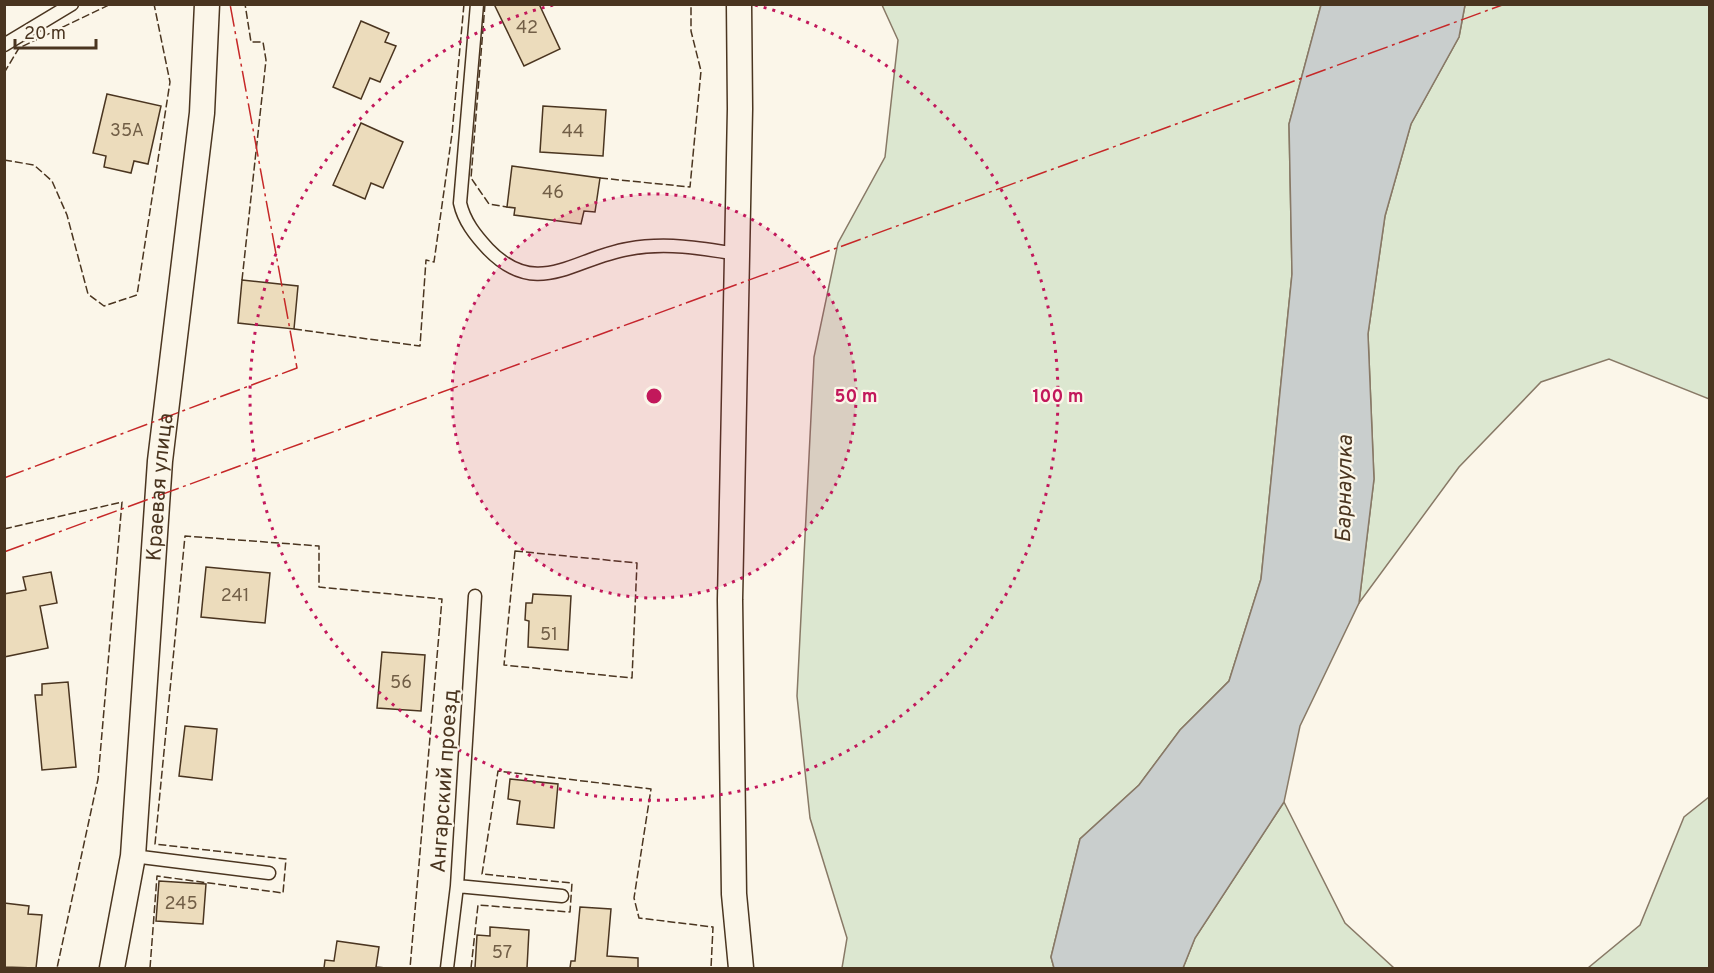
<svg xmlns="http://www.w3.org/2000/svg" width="1714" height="973" font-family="Overpass,sans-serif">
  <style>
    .green { fill: #dce7d0; stroke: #887966; stroke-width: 1.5 }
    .water { fill: #c9cecd; stroke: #887966; stroke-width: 1.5 }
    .building { fill: #ecdcbc; stroke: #4a3520; stroke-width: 1.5 }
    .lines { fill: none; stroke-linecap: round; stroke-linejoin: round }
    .lane-casing { stroke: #4a3520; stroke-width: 15 }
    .street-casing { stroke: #4a3520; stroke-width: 27 }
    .lane { stroke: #fbf6e9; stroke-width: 12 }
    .street { stroke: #fbf6e9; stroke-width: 24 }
    .fence { stroke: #4a3520; stroke-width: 1.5; stroke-dasharray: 8 3; stroke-linecap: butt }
    .power { stroke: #c62828; stroke-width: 1.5; stroke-dasharray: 21 4.5 3 4.5; stroke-linecap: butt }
    .ring { fill: none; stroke: #c2185b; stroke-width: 3; stroke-dasharray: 3 6 }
    .labels { text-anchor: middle; stroke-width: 4.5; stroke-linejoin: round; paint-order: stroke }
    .number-label { font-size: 18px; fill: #725f47 }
    .street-label { font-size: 21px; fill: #4a3520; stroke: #fbf6e9 }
    .water-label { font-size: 22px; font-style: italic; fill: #4a3520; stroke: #fbf6e9 }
    .centre { fill: #c2185b; stroke: #fbf6e9; stroke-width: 3 }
    .ring-label { font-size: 18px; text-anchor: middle; font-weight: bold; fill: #c2185b; stroke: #fbf6e9; stroke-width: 4.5; stroke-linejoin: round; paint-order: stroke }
  </style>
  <rect width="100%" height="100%" fill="#fbf6e9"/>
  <!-- green -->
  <path class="green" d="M882,5H1321L1289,124L1292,274L1261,579L1229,681L1180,730L1139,785L1080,839L1051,957L1054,968H842L847,938L810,818L797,696L814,357L838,243L885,157L898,40Z
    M1465,5H1709V399L1609,359L1541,382L1459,467L1359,603L1374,479L1368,334L1385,216L1411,124L1459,37Z
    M1709,797V968H1588L1640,925L1684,817Z
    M1284,802L1345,923L1394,968H1183L1195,938Z"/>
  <!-- water -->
  <path class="water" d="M1321,5H1465L1459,37L1411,124L1385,216L1368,334L1374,479L1359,603L1300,726L1284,802L1195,938L1183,968H1054L1051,957L1080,839L1139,785L1180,730L1229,681L1261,579L1292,274L1289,124Z"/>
  <!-- building -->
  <path class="building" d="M494,4H539L560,49L524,66Z
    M361,21L389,33L385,42L396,46L380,82L370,78L361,99L333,87Z
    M107,94L161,106L148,164L134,161L131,173L104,167L106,156L93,153Z
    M543,106L606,110L603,156L540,152Z
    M361,123L403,142L383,188L371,183L365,199L333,185Z
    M512,166L600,178L595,212L584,211L581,224L514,215L515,208L507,207Z
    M242,280L298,286L294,329L238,323Z
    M206,567L270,573L265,623L201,617Z
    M51,572L57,603L40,606L48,648L4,657V594L26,590L23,577Z
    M533,594L571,596L568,650L528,647L529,621L525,620L526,603H532Z
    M382,652L425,655L421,711L377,708Z
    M68,682L76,767L42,770L35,695H42V684Z
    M185,726L217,729L212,780L179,776Z
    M510,779L558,784L554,828L517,824L520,801L508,799Z
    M159,881L206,884L203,924L156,921Z
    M4,903L29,906L28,914L42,915L36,968L4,967Z
    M580,907L611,909L607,956L638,958V968H570L571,961H575Z
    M490,927L529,930L527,968H475L477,935L490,936Z
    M337,941L379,947L376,967L386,968H324L325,960L334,961Z"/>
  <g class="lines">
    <!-- lane casing -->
    <g class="lane-casing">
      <path id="lane" d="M477,4L460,203C464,221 475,235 488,249C537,300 574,258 628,249C665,242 701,248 737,254
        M4,45L72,4
        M133,856L269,873
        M457,886L562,896
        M447,968L457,886L475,596"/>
    </g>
    <!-- street casing -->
    <g class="street-casing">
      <g id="street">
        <path d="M739,4L740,109L730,600L734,894L741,968"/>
        <path id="s1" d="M112,968L133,856L160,461L202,113L207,4"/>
      </g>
    </g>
    <!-- lane -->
    <use href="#lane" class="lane"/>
    <!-- street -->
    <use href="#street" class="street"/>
    <!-- fence -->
    <path class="fence" d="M485,4L471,178L489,204L507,207
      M4,6L7,4
      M4,73L19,48L111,4
      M4,160L34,165L52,181L67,215L88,294L104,306L137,295L170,82L154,4
      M600,178L690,187L701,71L691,31V4
      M242,280L266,60L263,42H251L245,4
      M294,329L420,346L426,260L434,262L452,134L464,4
      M4,529L122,502L98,779L57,968
      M515,551L637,563L632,678L504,665Z
      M150,968L157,876L283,893L286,859L155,844L185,536L319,546V587L442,599L410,968
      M471,968L478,905L570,912L572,883L482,874L498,771L651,789L634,898L639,918L713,927L711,968"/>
    <!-- power -->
    <path class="power" d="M4,478L297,368L230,4
      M4,552L1505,4"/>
  </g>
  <!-- distance rings -->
  <circle cx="654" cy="396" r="202" fill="#c2185b" fill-opacity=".12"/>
  <g class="ring">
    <circle cx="654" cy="396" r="202"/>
    <path d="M755 5A404 404 0 1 1 553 5"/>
  </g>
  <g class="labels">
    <!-- number labels -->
    <g class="number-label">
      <text x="527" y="33">42</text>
      <text x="127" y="136">35А</text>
      <text x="573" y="137">44</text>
      <text x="553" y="198">46</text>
      <text x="235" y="601">241</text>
      <text x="549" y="640">51</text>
      <text x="401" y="688">56</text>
      <text x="181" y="909">245</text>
      <text x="502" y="958">57</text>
    </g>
    <!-- street labels -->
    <g class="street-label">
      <text dy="7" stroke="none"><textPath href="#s1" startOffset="484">Краевая улица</textPath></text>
      <text transform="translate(444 781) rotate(-86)" y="7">Ангарский проезд</text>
    </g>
    <!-- water labels -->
    <g class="water-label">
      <text transform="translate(1343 489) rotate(-89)" y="8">Барнаулка</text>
    </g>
  </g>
  <circle cx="654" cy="396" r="9" class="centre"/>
  <g class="ring-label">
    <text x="856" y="402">50 m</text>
    <text x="1058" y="402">100 m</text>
  </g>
  <!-- border -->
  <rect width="1714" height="973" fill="none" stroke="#4a3520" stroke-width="12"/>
  <!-- scale -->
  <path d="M15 39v9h81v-9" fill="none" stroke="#4a3520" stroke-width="3"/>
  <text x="24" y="39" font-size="18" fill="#4a3520" stroke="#fbf6e9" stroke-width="4.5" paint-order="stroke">20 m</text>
</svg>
